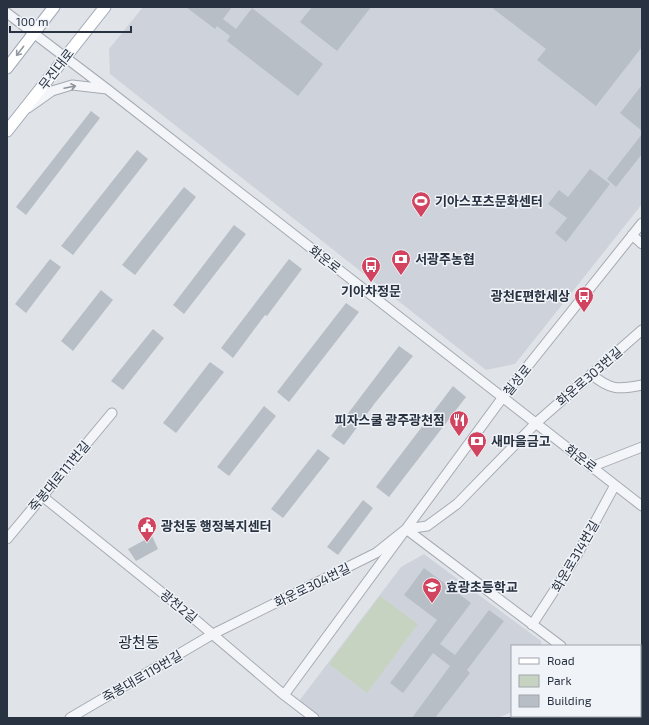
<svg xmlns="http://www.w3.org/2000/svg" width="649" height="725" font-family="'Exo 2','Noto Sans KR',sans-serif">
  <style>
    .built { fill: #ced3db }
    .green { fill: #c7d3c1 }
    .building { fill: #b7bec6 }
    .lines { fill: none; stroke-linecap: round; stroke-linejoin: round }
    .minor-casing { stroke: #a5abb3; stroke-width: 11 }
    .major-casing { stroke: #9fa9b5; stroke-width: 13 }
    .minor { stroke: #f3f5f8; stroke-width: 9 }
    .major { stroke: #fff; stroke-width: 11 }
    .oneway { stroke: #9498a0 }
    .oneway2 { stroke: #8e949c }
    .labels { text-anchor: middle; stroke-width: 3; stroke-linejoin: round; paint-order: stroke }
    .street-label { font-size: 13px; fill: #283241; stroke: #f0f3f7 }
    .poi-label { font-size: 13px; font-weight: bold; fill: #283241; stroke: #f0f3f7; text-anchor: start }
    .quarter-label { font-size: 15px; fill: #1b2432; stroke: #f0f3f7 }
  </style>
  <rect width="100%" height="100%" fill="#e0e4e9"/>
  <!-- built -->
  <path class="built" d="M143,7H642V204L515,364L486,370L110,74L109,49Z
    M424,554L541,641V646H512V712L498,718H322L299,701L401,567Z"/>
  <!-- green -->
  <path class="green" d="M380,596L418,624L367,693L329,664Z"/>
  <!-- building -->
  <path class="building" d="M186,7H232L223,19L236,29L252,8L323,64L298,96L227,41L230,36L217,26L215,29Z
    M312,7H371L337,51L300,22Z
    M491,7H642V47L596,106L537,60L546,49Z
    M642,85V131L620,113Z
    M91,111L100,118L26,215L16,207Z
    M642,134V154L616,187L607,179Z
    M137,150L148,159L73,255L61,246Z
    M590,169L610,184L566,242L555,233L567,218L548,204L559,190L568,197Z
    M184,187L196,197L135,275L122,265Z
    M234,225L246,234L184,314L173,305Z
    M50,259L61,267L26,313L15,304Z
    M289,259L302,269L267,316L265,315L233,358L221,348Z
    M101,290L113,300L73,351L61,341Z
    M346,303L359,312L289,402L277,392Z
    M153,329L164,338L123,390L111,381Z
    M399,346L413,356L375,403L344,445L331,436Z
    M210,362L224,372L176,433L163,423Z
    M453,386L466,397L389,497L376,487Z
    M264,406L276,416L229,476L217,467Z
    M318,449L330,458L283,518L271,509Z
    M363,500L373,508L338,555L327,547Z
    M152,536L158,549L136,561L128,549Z
    M424,568L471,603L440,644L455,655L489,610L504,621L467,670L470,673L435,718H412L450,666L433,653L403,693L390,683L437,620L404,595Z"/>
  <g class="lines">
    <!-- minor casing -->
    <g class="minor-casing">
      <path id="minor" d="M7,13L107,89L642,506
        M28,108L52,91L72,85L107,89
        M632,235L642,244
        M591,374C610,390 618,390 642,385
        M591,467L642,447
        M42,496L191,616L284,695L314,718
        M406,529L561,646
        M7,539L112,413
        M532,625L576,557L615,485
        M284,695L503,397L642,223
        M640,704L642,705
        M70,718L213,634L376,553L406,529L427,526L457,504L536,423L642,330
        M590,718L591,716"/>
    </g>
    <!-- major casing -->
    <g class="major-casing">
      <path id="major" d="M7,68L54,7
        M7,131L105,7"/>
    </g>
    <!-- minor -->
    <use href="#minor" class="minor"/>
    <!-- major -->
    <use href="#major" class="major"/>
  </g>
  <!-- one-way arrows -->
  <defs><path id="oneway-shaft" d="M-6 0H5M1.5-3L5.5 0L1.5 3" fill="none" stroke-width="1.6" stroke-linecap="round" stroke-linejoin="round"/></defs>
  <use class="oneway" href="#oneway-shaft" transform="translate(20 51) rotate(128)"/>
  <use class="oneway2" href="#oneway-shaft" transform="translate(70 87) rotate(-12)"/>
  <!-- icons -->
  <defs>
    <g id="stadium-pin" transform="scale(1)"><path d="M0 17L-7.5 6A9.5 9.5 0 1 1 7.5 6Z" fill="#d1435e" stroke="#f0f3f7"/><path d="M0-5a6.5 5 0 1 0 0 10a6.5 5 0 1 0 0-10ZM-3.5-1.8h7v3.6h-7Z" fill="#fff"/></g>
    <g id="bank-pin" transform="scale(1)"><path d="M0 17L-7.5 6A9.5 9.5 0 1 1 7.5 6Z" fill="#d1435e" stroke="#f0f3f7"/><path d="M-6-4H6V4H-6ZM0-2.3a2.3 2.3 0 1 0 0 4.6a2.3 2.3 0 1 0 0-4.6Z" fill="#fff"/></g>
    <g id="bus-pin" transform="scale(1)"><path d="M0 17L-7.5 6A9.5 9.5 0 1 1 7.5 6Z" fill="#d1435e" stroke="#f0f3f7"/><path d="M-5-6H5V4H4V6H2V4H-2V6H-4V4H-5ZM-3.5-4V0h7V-4ZM-3.5 1.2v1.5H-2V1.2ZM2 1.2v1.5H3.5V1.2Z" fill="#fff"/></g>
    <g id="restaurant-pin" transform="scale(1)"><path d="M0 17L-7.5 6A9.5 9.5 0 1 1 7.5 6Z" fill="#d1435e" stroke="#f0f3f7"/><path d="M-5-6h1v4h1v-4h1v4h1v-4h1v5L-1.5 .5V6h-2V.5L-5-1ZM5-6V6H3V1.5H1.5Q1.5-4 5-6Z" fill="#fff"/></g>
    <g id="civic-pin" transform="scale(1)"><path d="M0 17L-7.5 6A9.5 9.5 0 1 1 7.5 6Z" fill="#d1435e" stroke="#f0f3f7"/><path d="M-.6-6.5H3V-4.5H.6V-3L4-1V1h2V6H-6V1h2V-1L-.6-3ZM-1.2 2.5V6h2.4V2.5Z" fill="#fff"/></g>
    <g id="school-pin" transform="scale(1)"><path d="M0 17L-7.5 6A9.5 9.5 0 1 1 7.5 6Z" fill="#d1435e" stroke="#f0f3f7"/><path d="M0-5L7-2L0 1L-7-2ZM-4 1L0 2.5L4 1V4Q0 6-4 4Z" fill="#fff"/></g>
  </defs>
  <g fill-rule="evenodd">
    <use href="#stadium-pin" x="421" y="201"/>
    <use href="#bank-pin" x="401" y="259"/>
    <use href="#bus-pin" x="371" y="266"/>
    <use href="#bus-pin" x="584" y="296"/>
    <use href="#restaurant-pin" x="459" y="420"/>
    <use href="#bank-pin" x="477" y="441"/>
    <use href="#civic-pin" x="147" y="526"/>
    <use href="#school-pin" x="432" y="587"/>
  </g>
  <g class="labels">
    <!-- street labels -->
    <g class="street-label">
      <text transform="translate(56 69) rotate(-52)" y="5">무진대로</text>
      <text transform="translate(325 259) rotate(38)" y="5">화운로</text>
      <text transform="translate(589 376) rotate(-41)" y="5">화운로303번길</text>
      <text transform="translate(517 380) rotate(-51)" y="5">칠성로</text>
      <text transform="translate(581 458) rotate(38)" y="5">화운로</text>
      <text transform="translate(59 476) rotate(-50)" y="5">죽봉대로111번길</text>
      <text transform="translate(575 556) rotate(-60)" y="5">화운로314번길</text>
      <text transform="translate(312 585) rotate(-26)" y="5">화운로304번길</text>
      <text transform="translate(179 606) rotate(39)" y="5">광천2길</text>
      <text transform="translate(142 676) rotate(-30)" y="5">죽봉대로119번길</text>
    </g>
    <!-- poi labels -->
    <g class="poi-label">
      <text x="435" y="206">기아스포츠문화센터</text>
      <text x="415" y="264">서광주농협</text>
      <text x="371" y="296" text-anchor="middle">기아차정문</text>
      <text x="570" y="301" text-anchor="end">광천E편한세상</text>
      <text x="445" y="425" text-anchor="end">피자스쿨 광주광천점</text>
      <text x="491" y="446">새마을금고</text>
      <text x="161" y="531">광천동 행정복지센터</text>
      <text x="446" y="592">효광초등학교</text>
    </g>
    <!-- quarter labels -->
    <g class="quarter-label">
      <text x="139" y="648">광천동</text>
    </g>
  </g>
  <!-- border -->
  <rect width="649" height="725" fill="none" stroke="#283241" stroke-width="16"/>
  <!-- legend -->
  <rect x="511" y="645" width="130" height="72" fill="#f0f3f7" stroke="#a0a6ae"/>
  <rect x="519" y="658" width="20" height="6" fill="#ffffff" stroke="#a0a6ae"/>
  <text x="547" y="665" font-size="12" fill="#283241">Road</text>
  <rect x="519" y="675" width="20" height="12" fill="#c7d3c1" stroke="#a0a6ae"/>
  <text x="547" y="685" font-size="12" fill="#283241">Park</text>
  <rect x="519" y="695" width="20" height="12" fill="#b7bec6" stroke="#a0a6ae"/>
  <text x="547" y="705" font-size="12" fill="#283241">Building</text>
  <!-- scale -->
  <path d="M10 26v6h121v-6" fill="none" stroke="#283241" stroke-width="2"/>
  <text x="16" y="26" font-size="12" fill="#283241" stroke="#f0f3f7" stroke-width="3" paint-order="stroke">100 m</text>
</svg>
